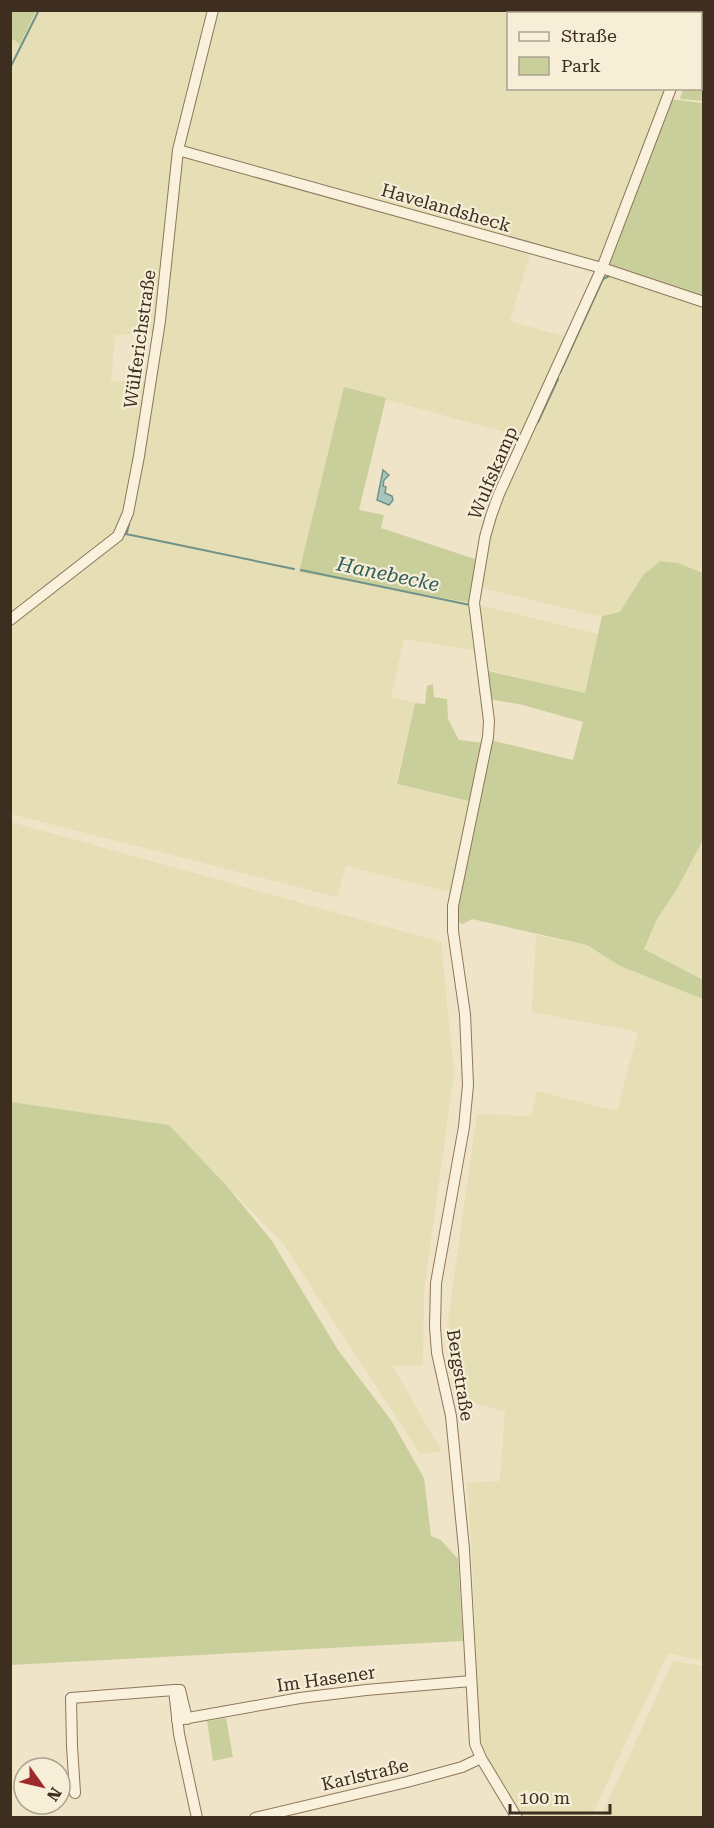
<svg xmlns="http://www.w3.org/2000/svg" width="714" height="1828" font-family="'Roboto Serif',serif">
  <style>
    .farmland { fill: #e6deb5; fill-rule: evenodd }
    .green { fill: #c9cf9b }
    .water { fill: #a9c4bc; stroke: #6f938a; stroke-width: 1.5 }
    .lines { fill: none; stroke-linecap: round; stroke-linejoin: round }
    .stream { stroke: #6f938a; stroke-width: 2 }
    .minor-casing { stroke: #8d765c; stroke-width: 12 }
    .minor { stroke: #faf1dc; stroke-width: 10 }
    .labels { text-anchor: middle; stroke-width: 4.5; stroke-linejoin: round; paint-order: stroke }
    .street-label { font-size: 18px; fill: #3d2e20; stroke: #f7eed8 }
    .water-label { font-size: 20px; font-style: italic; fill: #2f5d5a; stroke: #f7eed8 }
  </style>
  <rect width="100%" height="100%" fill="#f0e4c8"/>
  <!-- farmland -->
  <path class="farmland" d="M36,11H694L693,14H508V88L668,89L602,261L593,265L531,251L510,321L569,338L523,437L344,388L299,571L472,603L477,651L404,639L391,697L415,703L396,784L472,803L454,893L346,866L337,897L11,814L10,38L20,43ZM156,333L149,381H111L115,335Z
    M604,271L703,303V573L678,563L660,561L643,575L620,612L599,616L478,587L487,536L510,476H515L526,452L523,449Z
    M476,604L598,634L585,694L485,669Z
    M11,822L441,942L454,1073L424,1291L423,1366L392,1365L442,1452L420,1454L284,1245L169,1125L11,1102Z
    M703,840V980L644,949L657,919L677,889Z
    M536,935L587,945L620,966L703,999V1662L670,1653L667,1655L591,1817H524L486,1757L479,1733L472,1555L467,1483L500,1481L505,1411L462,1400L448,1321L477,1114L531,1116L537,1091L617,1111L638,1032L532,1012Z
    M673,1661L703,1666V1817H601Z"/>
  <!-- green -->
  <path class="green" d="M11,10L36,11L20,44L11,38Z
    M701,63H703V101L680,99L683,89L700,88Z
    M669,99L703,103V302L606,267Z
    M344,387L386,398L359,510L384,515L381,528L478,560L472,603L299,572Z
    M660,561L678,563L703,573V840L677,889L657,919L644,949L703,980V999L620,966L587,945L472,919L463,924L455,920L490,740L573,760L583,722L523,705L489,699L484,670L585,693L602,616L620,612L643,575Z
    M433,684L434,697L447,699L448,719L459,740L484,743L472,802L397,784L415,703L425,704L427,686Z
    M11,1102L169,1125L227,1186L272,1241L338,1350L391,1420L424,1478L431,1536L441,1540L458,1559L463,1641L11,1665Z
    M226,1718L233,1757L213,1761L207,1721Z"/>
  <!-- water -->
  <path class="water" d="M383,470L389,475L384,480L383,486L386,487L385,493L392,496L393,500L389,505L377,500Z"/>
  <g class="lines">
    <!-- stream -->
    <path class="stream" d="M10,68L39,10
      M560,373L603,279L611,275
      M538,422L558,379
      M126,534L294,569
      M122,537L127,532L129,524
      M301,570L470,605"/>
    <!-- minor casing -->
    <g class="minor-casing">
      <path id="minor" d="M696,14V10
        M178,150L602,268L704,302
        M10,620L118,536L128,513L139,456L160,321L178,150L213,10
        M174,1690H180L187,1719
        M177,1720L300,1698L366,1690L471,1681
        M75,1793L72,1746L71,1698L174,1690L179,1734L197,1818
        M255,1818L407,1782L462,1767L481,1758
        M517,1818L481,1758L475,1744L464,1549L451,1416L437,1353L435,1327L436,1283L464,1127L468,1085L465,1014L453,931V906L488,737L489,721L474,603L485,537L491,516L499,494L602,268L671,88"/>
    </g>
    <!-- minor -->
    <use href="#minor" class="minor"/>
  </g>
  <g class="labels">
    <!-- street labels -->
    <g class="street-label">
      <text transform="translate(446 208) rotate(16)" y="6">Havelandsheck</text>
      <text transform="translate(140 339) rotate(-82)" y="6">Wülferichstraße</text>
      <text transform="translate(493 473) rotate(-67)" y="6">Wulfskamp</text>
      <text transform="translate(460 1375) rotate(81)" y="6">Bergstraße</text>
      <text transform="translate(326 1679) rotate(-8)" y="6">Im Hasener</text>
      <text transform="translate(365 1775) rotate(-13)" y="6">Karlstraße</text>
    </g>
    <!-- water labels -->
    <g class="water-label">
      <text transform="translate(388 574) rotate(12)" y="7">Hanebecke</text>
    </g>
  </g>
  <!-- border -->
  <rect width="714" height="1828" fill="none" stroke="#3d2e20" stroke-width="24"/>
  <!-- legend -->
  <rect x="507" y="12" width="195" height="78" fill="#f7eed8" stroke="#ada18e" stroke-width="1.5"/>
  <rect x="519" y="32" width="30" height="9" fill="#faf1dc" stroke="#ada18e" stroke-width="1.5"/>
  <text x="561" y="42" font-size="18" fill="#3d2e20">Straße</text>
  <rect x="519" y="57" width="30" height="18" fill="#c9cf9b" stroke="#ada18e" stroke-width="1.5"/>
  <text x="561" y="72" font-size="18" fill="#3d2e20">Park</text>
  <!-- north arrow -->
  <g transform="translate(42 1786) rotate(124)"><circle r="28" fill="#f7eed8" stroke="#ada18e" stroke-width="1.5"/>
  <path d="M0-4.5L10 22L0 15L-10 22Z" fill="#9e2a2b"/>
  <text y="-9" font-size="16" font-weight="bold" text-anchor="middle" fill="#3d2e20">N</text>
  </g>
  <!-- scale -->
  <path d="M510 1804v9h100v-9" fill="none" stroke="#3d2e20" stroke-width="3"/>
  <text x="519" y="1804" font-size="18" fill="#3d2e20" stroke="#f7eed8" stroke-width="4.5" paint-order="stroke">100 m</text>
</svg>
